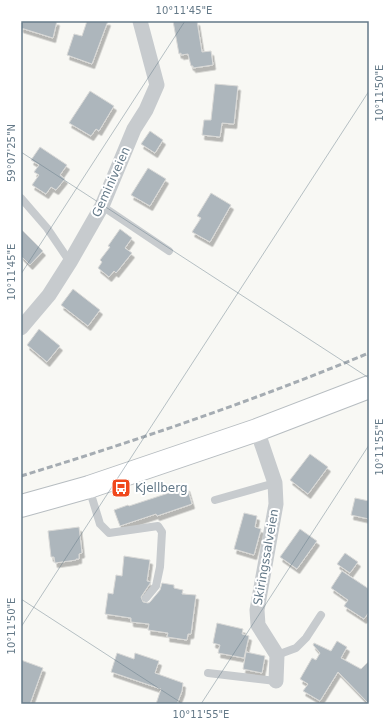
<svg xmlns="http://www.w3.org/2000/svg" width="390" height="725" font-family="'DejaVu Sans',sans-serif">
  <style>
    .building { fill: #adb6bc; stroke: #d9d9d7; filter: url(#shadow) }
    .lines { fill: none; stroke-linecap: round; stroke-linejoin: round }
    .secondary-casing { stroke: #b7bdc1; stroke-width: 24 }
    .service { stroke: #c7cbce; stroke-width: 8 }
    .minor { stroke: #c7cbce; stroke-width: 15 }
    .secondary { stroke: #fff; stroke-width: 22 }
    .rail { stroke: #a5acb2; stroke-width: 3; stroke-dasharray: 6 3; stroke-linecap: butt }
    .ticks { fill: none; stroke: #647988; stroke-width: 1; stroke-opacity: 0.45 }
    .labels { text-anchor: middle; stroke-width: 4; stroke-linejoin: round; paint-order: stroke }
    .street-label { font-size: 12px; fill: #647988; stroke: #fff }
    .poi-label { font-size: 12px; fill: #647988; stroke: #fff; text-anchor: start }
    .neatline { fill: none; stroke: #647988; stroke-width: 1.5 }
    .ticks-label { font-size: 10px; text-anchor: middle; fill: #647988 }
  </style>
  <defs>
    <filter id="shadow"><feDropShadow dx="2.5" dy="4.5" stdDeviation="0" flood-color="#0004"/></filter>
  </defs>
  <rect width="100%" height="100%" fill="#f8f8f4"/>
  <!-- building -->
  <path class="building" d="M21,21H57L53,38L21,28Z
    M87,21H108L92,64L67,55L74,34L82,36Z
    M173,21H197L202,52L211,51L213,65L193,68V66H191L188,54L181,55V53L179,54Z
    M215,84L238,86L234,124L222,123L220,137L202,135L204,120H211Z
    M90,91L114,106L99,131L96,129L91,136L69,123Z
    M150,131L163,140L155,153L141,144Z
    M40,147L67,165L60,175L65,179L56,190L51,187L46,194L32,185L39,175L34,172L39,165L31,160Z
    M148,168L166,179L150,206L131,195Z
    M211,193L231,205L210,242L192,232L201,218L197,216Z
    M21,229L43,251L30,265L21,256Z
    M120,229L132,238L125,248L132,253L116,273L114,271L109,277L98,268L102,262L100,260L110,247L108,246Z
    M73,289L100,310L88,326L61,305Z
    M39,329L60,346L47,362L27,345Z
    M310,454L328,467L308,494L290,480Z
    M187,487L192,504L157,516L156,514L120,526L114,510L128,505L129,506Z
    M355,498L369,501V519L351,515Z
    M244,513L257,516L255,527L261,529L254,555L234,549Z
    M79,527L82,553L79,554V559H76V560L55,563L54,557H51L48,531Z
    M300,529L317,541L297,569L280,557Z
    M345,553L358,562L350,573L337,564Z
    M124,556L150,560L147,581L151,582L141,597L143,602L148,603L150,602L160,590L162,583L174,585V588L183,590L182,594L196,595L191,634H188L187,640L167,637L168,633L148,630L149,624L131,622V618L105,614L108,593L113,594L116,575L122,576Z
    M342,571L369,589V612L364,619L344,606L348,600L331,588Z
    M217,623L243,629L242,634L249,636L244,658L218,653L220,645L213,643Z
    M337,641L347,647L341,658L361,669L369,661V704L338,672L320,701L303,691L308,684L300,679L312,658L316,660L320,653L313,645L314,643L331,651Z
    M246,652L265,656L262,673L243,669Z
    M117,653L134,659L135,653L159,661L155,673L183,683L182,691L177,704H156L161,689L111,672Z
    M21,660L43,668L30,704H21Z"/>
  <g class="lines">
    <!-- secondary casing -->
    <g class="secondary-casing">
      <path id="secondary" d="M21,506L89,487L257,430L369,387"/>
    </g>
    <!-- service -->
    <path class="service" d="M21,198L47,228L70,262
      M102,206L169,251
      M89,488L100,524L109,533L158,526L162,532L160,567L156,586L146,598
      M215,500L275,483
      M277,655L296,648L306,638L321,615
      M208,673L276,681"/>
    <!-- minor -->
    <path class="minor" d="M21,328L49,295L70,262L102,206L134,129L146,110L157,85L140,21
      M257,430L275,483L276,504L257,610L258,625L277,655L276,681"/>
    <!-- secondary -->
    <use href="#secondary" class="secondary"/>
    <!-- rail -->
    <path class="rail" d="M21,476C139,440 255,400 369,353"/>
  </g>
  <!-- ticks -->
  <path class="ticks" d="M21,152L369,378M21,274L185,21M21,599L183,704M21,627L369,91M201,704L369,445"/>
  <!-- icons -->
  <defs>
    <g id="bus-square" transform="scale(1)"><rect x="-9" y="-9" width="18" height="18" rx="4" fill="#f0481c" stroke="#fff"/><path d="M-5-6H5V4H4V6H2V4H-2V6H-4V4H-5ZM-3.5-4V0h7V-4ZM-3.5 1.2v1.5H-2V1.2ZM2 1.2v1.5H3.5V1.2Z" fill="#fff"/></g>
  </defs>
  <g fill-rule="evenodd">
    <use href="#bus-square" x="121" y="488"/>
  </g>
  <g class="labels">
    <!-- street labels -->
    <g class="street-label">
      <text transform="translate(111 182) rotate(-66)" y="4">Geminiveien</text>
      <text transform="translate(266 557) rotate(-80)" y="4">Skiringssalveien</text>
    </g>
    <!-- poi labels -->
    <g class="poi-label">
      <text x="135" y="492">Kjellberg</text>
    </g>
  </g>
  <!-- border -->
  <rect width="390" height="725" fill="none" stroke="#ffffff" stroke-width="44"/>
  <rect x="22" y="22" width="346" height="681" class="neatline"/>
  <g class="ticks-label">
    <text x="184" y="14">10°11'45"E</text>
    <text transform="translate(379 93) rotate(-90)" y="4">10°11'50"E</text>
    <text transform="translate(11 153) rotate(-90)" y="4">59°07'25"N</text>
    <text transform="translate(11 272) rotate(-90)" y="4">10°11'45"E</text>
    <text transform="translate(379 447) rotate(-90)" y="4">10°11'55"E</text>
    <text transform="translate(11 626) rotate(-90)" y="4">10°11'50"E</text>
    <text x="201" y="718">10°11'55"E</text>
  </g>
</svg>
